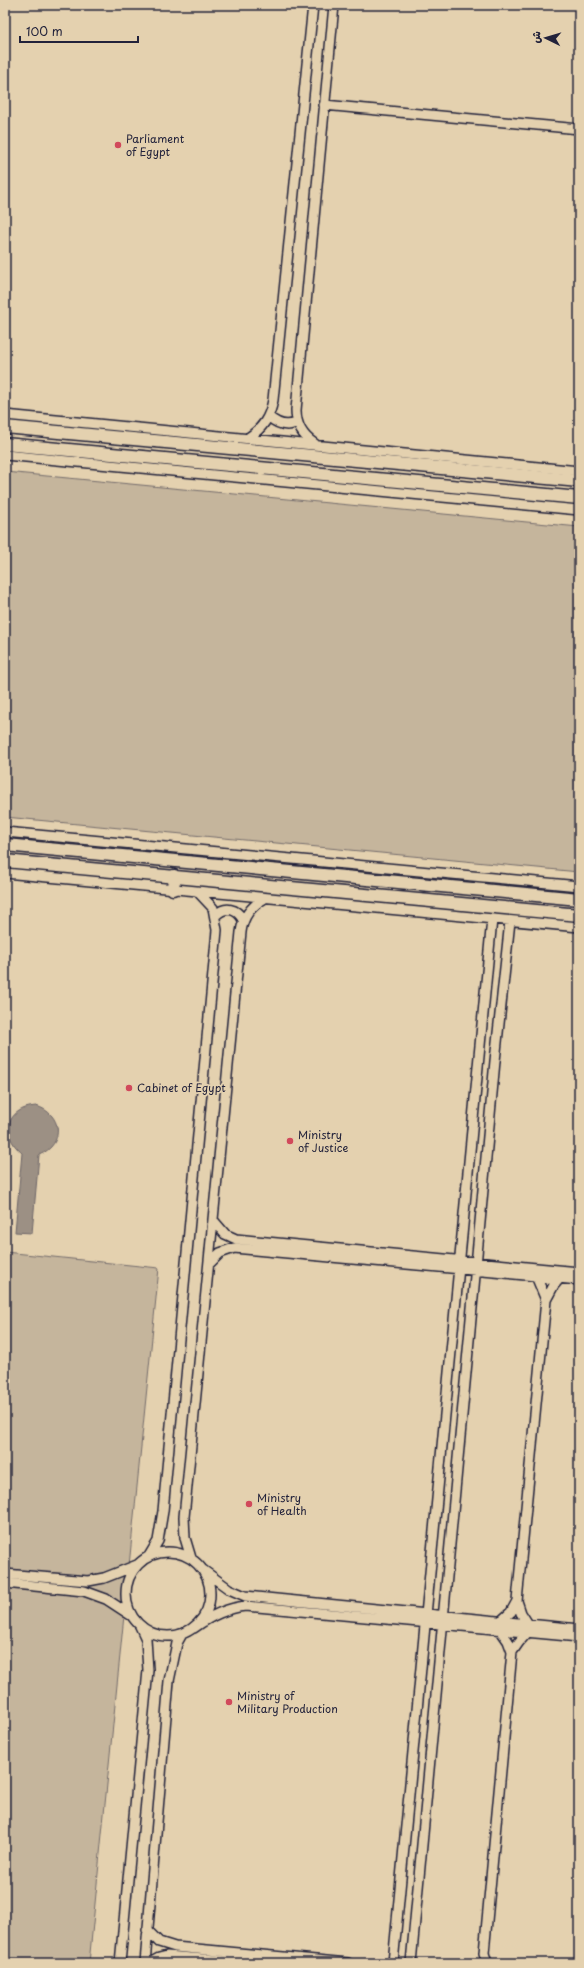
<svg xmlns="http://www.w3.org/2000/svg" width="584" height="1968" font-family="'Playpen Sans','Playpen Sans Arabic',sans-serif">
  <style>
    .green { fill: #c5b59c; stroke: #746c6c }
    .water { fill: #9c9084; stroke: #6b6467 }
    .lines { fill: none; stroke-linecap: round; stroke-linejoin: round }
    .minor-casing { stroke: #22223b; stroke-width: 12 }
    .tertiary-casing { stroke: #22223b; stroke-width: 15 }
    .minor { stroke: #e4d1af; stroke-width: 9 }
    .tertiary { stroke: #e4d1af; stroke-width: 12 }
    .poi-dot { fill: #d1495b; stroke: #e4d1af; stroke-width: 1.5 }
    .labels { text-anchor: middle; stroke-width: 3.5; stroke-linejoin: round; paint-order: stroke }
    .poi-label { font-size: 11px; fill: #22223b; stroke: #e4d1af; text-anchor: start }
  </style>
  <rect width="100%" height="100%" fill="#e4d1af"/>
  <filter id="ink" filterUnits="userSpaceOnUse"><feTurbulence type="fractalNoise" baseFrequency=".025" numOctaves="2"/><feDisplacementMap in="SourceGraphic" scale="8" xChannelSelector="R" yChannelSelector="G"/><feConvolveMatrix kernelMatrix="1 2 1 2 8 2 1 2 1" color-interpolation-filters="sRGB"/></filter>
  <g filter="url(#ink)">
    <!-- green -->
    <path class="green" d="M5,472L579,527V872L5,817Z
      M5,1252L159,1268L89,1963H5Z"/>
    <!-- water -->
    <path class="water" d="M36,1106C62,1113 66,1144 39,1155L32,1233L15,1232L22,1153C0,1135 6,1108 36,1106Z"/>
    <g class="lines">
      <!-- minor casing -->
      <g class="minor-casing">
        <path id="minor" d="M324,105L579,129
          M5,415L579,471
          M268,416C277,424 287,428 297,422
          M248,438C263,428 270,417 273,400L313,5
          M315,444C302,436 296,425 296,410L334,5
          M5,455L579,510
          M5,832L579,886
          M5,873L579,927
          M216,915C225,906 237,908 243,920
          M213,1220L225,1234L236,1239L579,1272
          M209,1264L220,1253L234,1248L579,1280
          M536,1276L546,1300
          M126 1594a42 42 0 1 1 84 0a42 42 0 1 1-84 0Z
          M149,1556L158,1541L163,1511L217,930L213,908L198,892
          M191,1558L185,1538L184,1517L241,932C243,916 251,906 265,898
          M203,1570L229,1589L245,1596L579,1629
          M5,1574L88,1581L104,1578L137,1565
          M5,1583L84,1591L106,1599L132,1616
          M517,1601L521,1613L528,1624
          M501,1621L511,1612L517,1601L546,1300L554,1285L560,1278
          M194,1628C210,1616 226,1608 246,1606L579,1637
          M512,1652L519,1642L527,1633
          M147,1930L159,1942L175,1947L348,1963
          M120,1963L148,1670L146,1639L140,1626
          M145,1963L169,1681L177,1643L182,1634
          M150,1963L159,1958L167,1956L252,1963
          M393,1963L492,919
          M411,1963L495,1061L510,921
          M487,1963L484,1953L512,1652L508,1641L501,1631"/>
      </g>
      <!-- tertiary casing -->
      <g class="tertiary-casing">
        <path id="tertiary" d="M5,427L579,481
          M5,444L579,498
          M5,845L579,899
          M5,861L579,915
          M173,889L174,876"/>
      </g>
      <!-- minor -->
      <use href="#minor" class="minor"/>
      <!-- tertiary -->
      <use href="#tertiary" class="tertiary"/>
    </g>
  </g>
  <!-- markers -->
  <g class="poi-dot">
    <circle cx="118" cy="145" r="4"/>
    <circle cx="129" cy="1088" r="4"/>
    <circle cx="290" cy="1141" r="4"/>
    <circle cx="249" cy="1504" r="4"/>
    <circle cx="229" cy="1702" r="4"/>
  </g>
  <g class="labels">
    <!-- poi labels -->
    <g class="poi-label">
      <text x="126" y="143">Parliament<tspan x="126" dy="13">of Egypt</tspan></text>
      <text x="137" y="1092">Cabinet of Egypt</text>
      <text x="298" y="1139">Ministry<tspan x="298" dy="13">of Justice</tspan></text>
      <text x="257" y="1502">Ministry<tspan x="257" dy="13">of Health</tspan></text>
      <text x="237" y="1700">Ministry of<tspan x="237" dy="13">Military Production</tspan></text>
    </g>
  </g>
  <!-- margin -->
  <rect width="584" height="1968" fill="none" stroke="#e4d1af" stroke-width="20"/>
  <rect x="10" y="10" width="564" height="1948" fill="none" stroke="#22223b" stroke-width="1.5" filter="url(#ink)"/>
  <!-- north arrow -->
  <g transform="translate(546 38) rotate(275)" stroke="#e4d1af" stroke-width="3" paint-order="stroke">
  <path d="M0-3L7 15L0 10L-7 15Z" fill="#22223b"/>
  <text y="-6" font-size="11" font-weight="bold" text-anchor="middle" fill="#22223b">ش</text>
  </g>
  <!-- scale -->
  <path d="M20 36v6h118v-6" fill="none" stroke="#22223b" stroke-width="2"/>
  <text x="26" y="36" font-size="12" fill="#22223b" stroke="#e4d1af" stroke-width="3" paint-order="stroke">100 m</text>
</svg>
